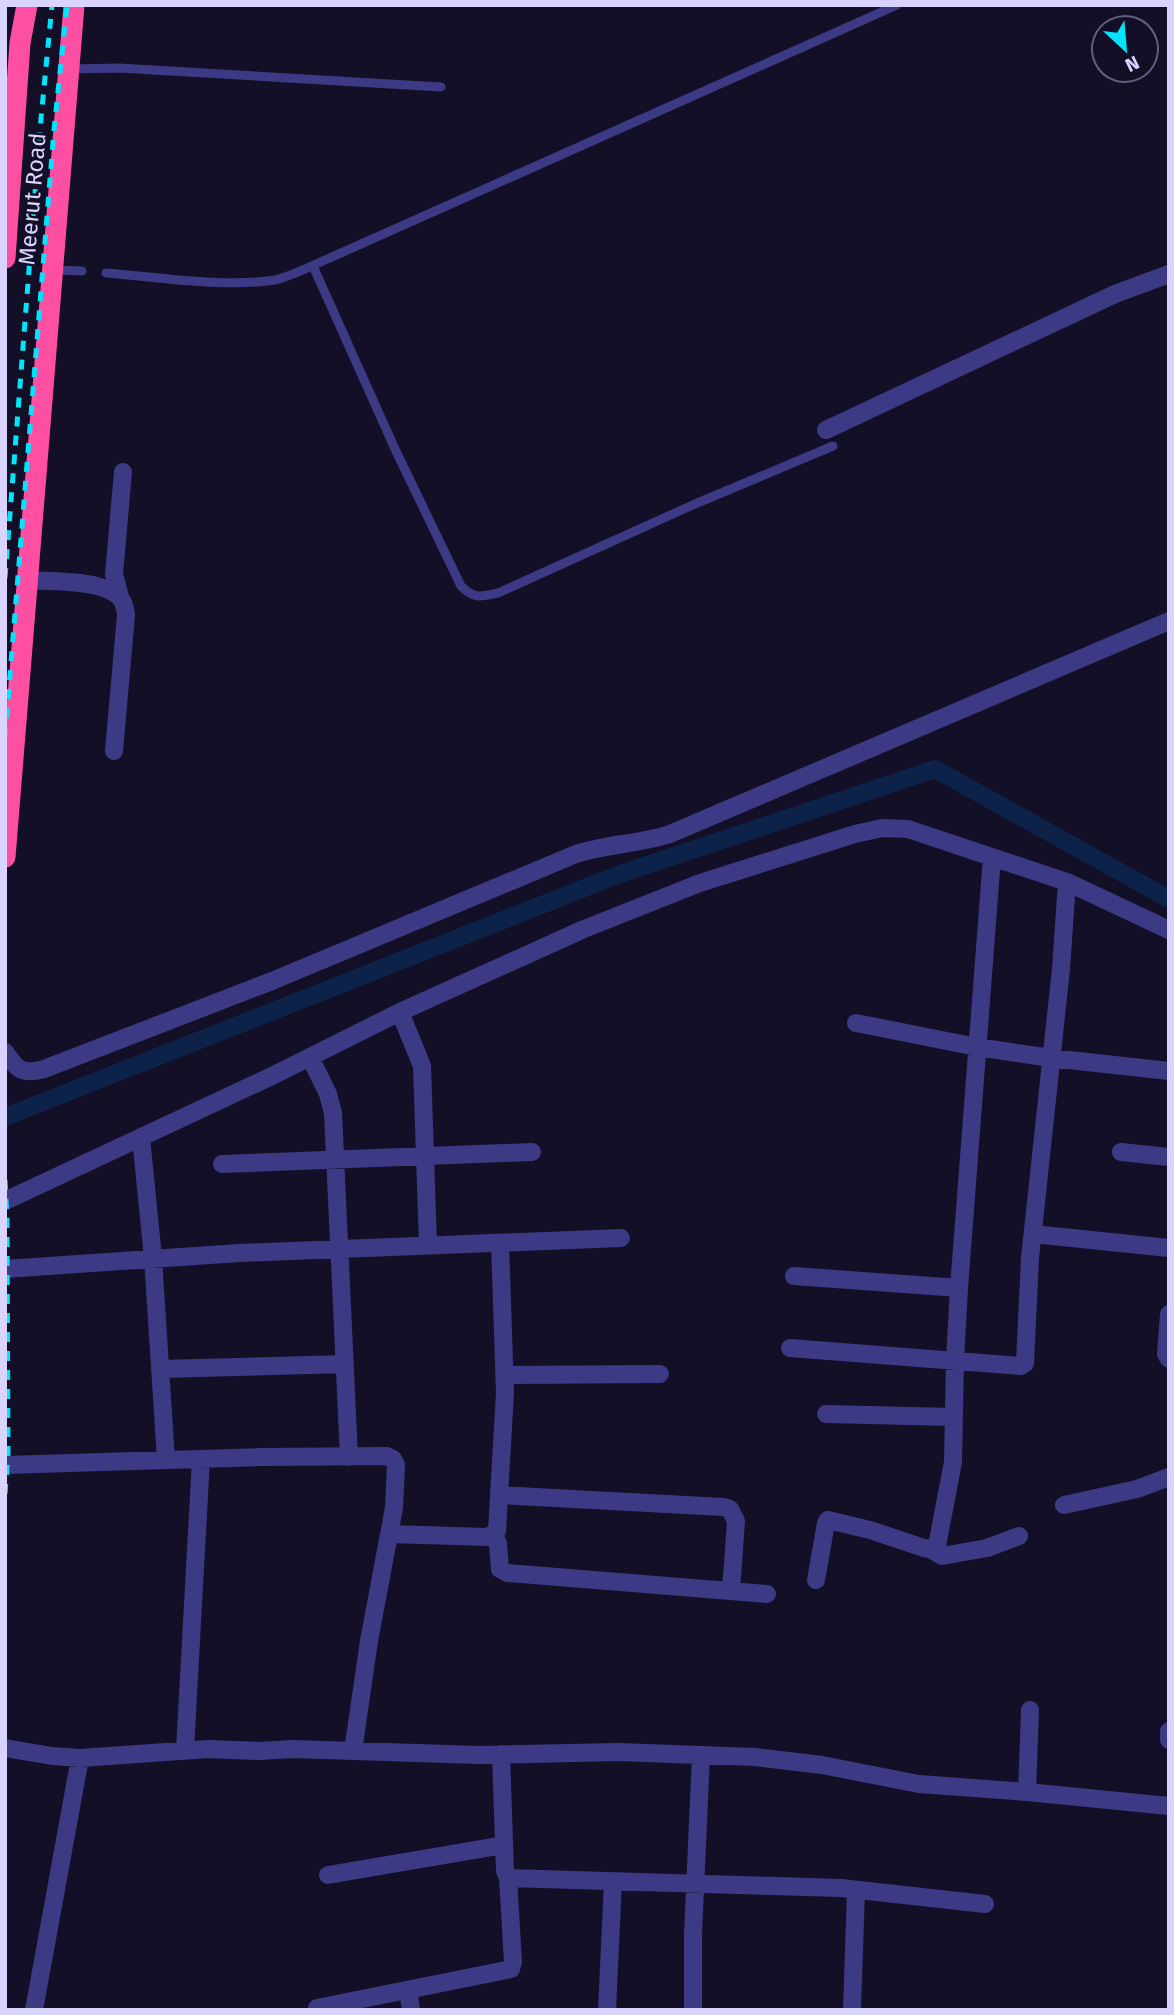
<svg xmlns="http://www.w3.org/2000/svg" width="1174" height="2015" font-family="'Fira Sans',sans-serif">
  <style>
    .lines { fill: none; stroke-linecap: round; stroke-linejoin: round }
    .canal { stroke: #0c2248; stroke-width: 18 }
    .lane { stroke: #3d3a85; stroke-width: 9 }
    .street { stroke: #3d3a85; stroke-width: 18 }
    .highway { stroke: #ff4fa3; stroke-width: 21 }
    .rail { stroke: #00e5ff; stroke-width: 5; stroke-dasharray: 10 9; stroke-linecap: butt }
    .labels { text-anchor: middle; stroke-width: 5; stroke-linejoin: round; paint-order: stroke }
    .street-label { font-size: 23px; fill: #d9d4ff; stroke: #130f26 }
  </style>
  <rect width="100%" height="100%" fill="#130f26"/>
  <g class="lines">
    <!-- canal -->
    <path class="canal" d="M5,1117L620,874L935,769L1169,899"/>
    <!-- lane -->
    <path class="lane" d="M70,69L119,68L441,87
      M313,266L395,449L461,586C474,599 480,597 498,593L695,504L833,446
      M54,270L82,271
      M106,273C158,277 224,288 275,280C285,278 295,273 305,269L897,5"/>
    <!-- street -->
    <path class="street" d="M826,430L1115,294L1169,274
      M27,580C51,582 105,579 121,599C125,604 125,609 126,615L114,751
      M120,597L114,574L123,472
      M400,1012L422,1066L428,1245
      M856,1023L977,1047L1051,1058L1169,1071
      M5,1052C18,1070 21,1075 44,1069L272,981L576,854C607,844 639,844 670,834L1169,621
      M310,1057L328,1094L333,1113L349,1457
      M141,1137L153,1258L166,1460
      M1121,1152L1169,1157
      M222,1164L532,1152
      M5,1201L274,1075L400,1012L584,929L700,883L855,834L882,828L908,829L1067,882L1169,930
      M1033,1234L1169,1248
      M5,1269L239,1253L621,1238
      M794,1276L959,1288
      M1169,1314L1166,1354L1169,1359
      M790,1348L1021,1366L1025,1363L1030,1258L1061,969L1067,882
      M161,1369L345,1364
      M504,1375L660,1374
      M826,1414L953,1417
      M5,1465L261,1457L387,1456L393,1459L396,1465L394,1508L369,1641L353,1751
      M500,1495L723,1507L730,1509L736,1521L731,1591
      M1064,1505L1137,1489L1169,1477
      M389,1534L488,1537L497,1531L505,1392L500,1243
      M494,1534L498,1544L500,1569L507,1573L767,1594
      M930,1549L942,1556L987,1548L1019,1536
      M816,1580L826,1523L828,1520L870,1530L924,1548L930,1549L937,1546L953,1462L955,1360L959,1288L992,857
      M1169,1731V1740
      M5,1748L52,1756L80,1758L209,1749L259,1751L293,1749L479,1755L618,1752L755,1757L822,1765L919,1784L1027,1792L1169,1806
      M185,1750L201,1459
      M501,1754L505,1871L508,1878L841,1888L985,1904
      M1027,1792L1030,1710
      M328,1875L504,1845
      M408,1990L411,2010
      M317,2008L511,1969L513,1962L508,1878
      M34,2010L80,1758
      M607,2010L613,1882
      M693,2010V1934L701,1755
      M852,2010L856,1890"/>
    <!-- highway -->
    <path class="highway" d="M5,258L20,43L27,5
      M5,857L74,5"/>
    <!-- rail -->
    <path class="rail" d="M5,578L40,129L52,5
      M5,737L54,130L67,5
      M5,1180L7,1219L8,1454L5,1494"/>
  </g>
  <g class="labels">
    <!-- street labels -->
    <g class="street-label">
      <text transform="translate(32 199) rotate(-85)" y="8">Meerut Road</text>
    </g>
  </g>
  <!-- border -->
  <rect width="1174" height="2015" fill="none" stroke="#d9d4ff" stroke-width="14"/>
  <!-- north arrow -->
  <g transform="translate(1125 49) rotate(154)"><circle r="33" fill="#130f26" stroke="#625e7d" stroke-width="2"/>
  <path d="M0-5L12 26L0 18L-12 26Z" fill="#00e5ff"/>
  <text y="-10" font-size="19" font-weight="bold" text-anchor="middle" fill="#d9d4ff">N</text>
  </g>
</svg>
